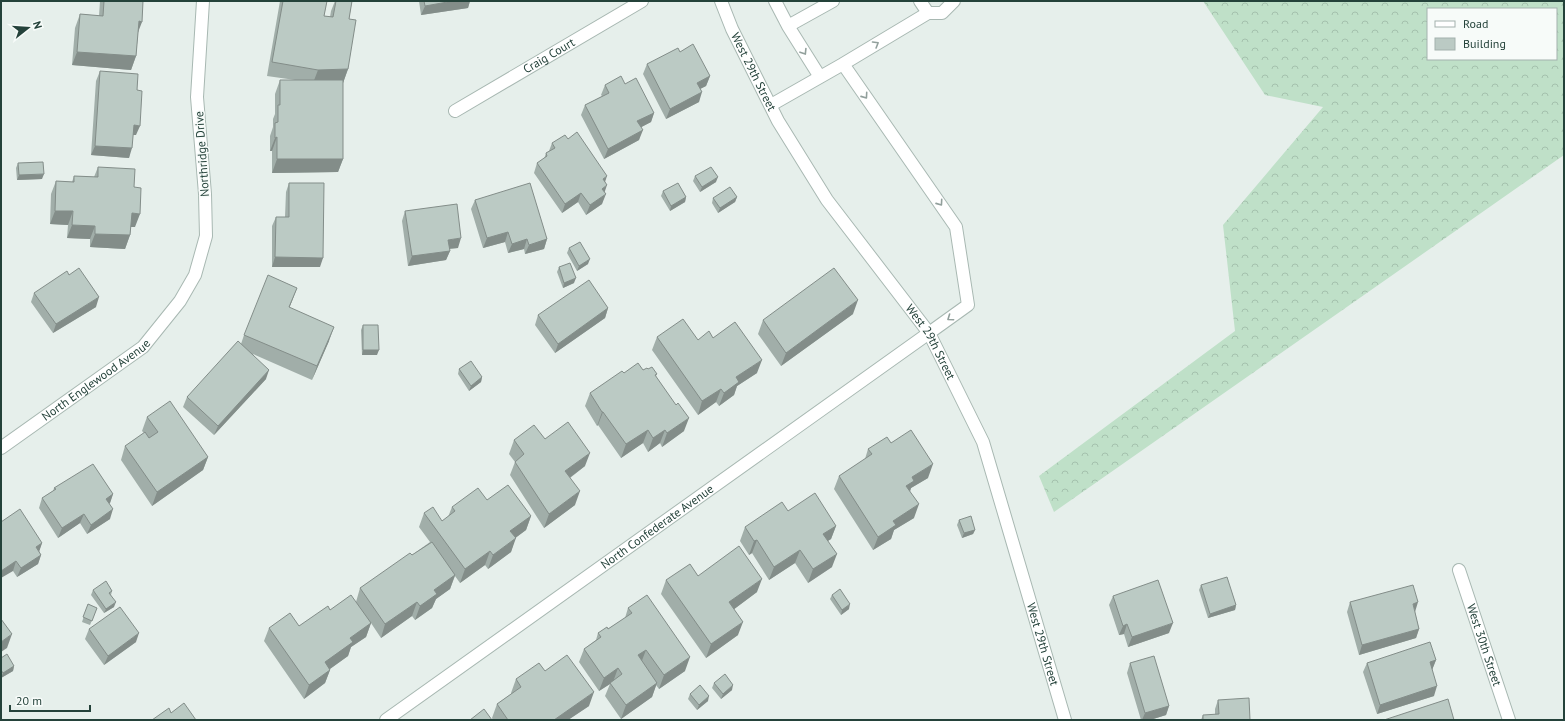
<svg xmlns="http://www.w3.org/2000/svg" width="1565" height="721" font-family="'PT Sans',sans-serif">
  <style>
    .forest { fill: url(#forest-crowns); fill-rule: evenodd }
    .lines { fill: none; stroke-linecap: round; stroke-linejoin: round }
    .lane-casing { stroke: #a8b8b2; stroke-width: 14 }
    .street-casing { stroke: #a8b8b2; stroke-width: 14 }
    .lane { stroke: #fff; stroke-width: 12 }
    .street { stroke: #fff; stroke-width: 12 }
    .wall { fill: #a1aea9 }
    .shaded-wall { fill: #838d89 }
    .building { fill: #bbcac4; stroke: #838d89 }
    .oneway { stroke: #92a09c }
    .labels { text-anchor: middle; stroke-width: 3; stroke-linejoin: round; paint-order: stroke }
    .street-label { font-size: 12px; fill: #24423a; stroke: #f7fbf9 }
  </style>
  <defs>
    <pattern id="forest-crowns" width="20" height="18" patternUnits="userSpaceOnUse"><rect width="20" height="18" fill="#bfe0c8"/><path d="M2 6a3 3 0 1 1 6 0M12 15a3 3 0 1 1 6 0" fill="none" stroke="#a4c1ad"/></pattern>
  </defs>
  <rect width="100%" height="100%" fill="#e6efeb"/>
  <!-- forest -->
  <path class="forest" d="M1203,1H1564V155L1054,512L1039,476L1235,331L1223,225L1323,107L1265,95ZM1428,9H1556V59H1428Z"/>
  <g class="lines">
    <!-- lane casing -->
    <g class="lane-casing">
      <path id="lane" d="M775,1L788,26L820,77
        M928,13H942L954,1
        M788,26L833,1
        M843,64L956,227L968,305L929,333
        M771,105L843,64L928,13L920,1"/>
    </g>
    <!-- street casing -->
    <g class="street-casing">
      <g id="street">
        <path id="s1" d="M721,1L732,29L778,121L827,200L929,333L983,442L1065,720"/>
        <path id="s2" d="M455,111L642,1"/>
        <path id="s3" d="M1,448L143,347L180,301L195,275L206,236L205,194L197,97L203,1"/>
        <path id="s4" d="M1459,570L1509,720"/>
        <path id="s5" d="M386,720L929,333"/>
      </g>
    </g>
    <!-- lane -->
    <use href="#lane" class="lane"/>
    <!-- street -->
    <use href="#street" class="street"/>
  </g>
  <!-- wall -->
  <path class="wall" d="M100,1H143L138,33L136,56L131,70L72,65L75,28L80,14L99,16Z
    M280,1H327L324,16L330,17L331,11L335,1H352L349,19L348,69L343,83V159L338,172L272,173V151H270V136L273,127V119L275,114V94L280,80H295L267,76Z
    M419,1H470L468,8L421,15Z
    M680,52L710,76L706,86L700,89L699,102L666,119L643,74L647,64Z
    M100,71L137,90L136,135H133L129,158L91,155L96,81Z
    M605,85L654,113L651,122L641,127L639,140L604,159L581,115L585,105L602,96L601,95Z
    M552,143L605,182L604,192L602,204L586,215L578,202L562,213L534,173L537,163L544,159L546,153L549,151Z
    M18,163L42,179L17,180L16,168Z
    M98,167L134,187L135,227H131L130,235L125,249L90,247V239L67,238L68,225L50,224L51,194L56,181L72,182L74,176L94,177Z
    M695,176L716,182L700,192L693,181Z
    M289,183L320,267H272V226L276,217H285L286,192Z
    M663,191L686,197L685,202L670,211L661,196Z
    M737,197L735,202L718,213L712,203L713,198Z
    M475,200L547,239L544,249L525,254L524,249L508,253L505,242L483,248L471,209Z
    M405,211L458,248L449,249L450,251L446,260L408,266L402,221Z
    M569,248L588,264L577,271L567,253Z
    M559,267L574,283L563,288L557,272Z
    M297,288L289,308L329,341L312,380L253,354L266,379L214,435L183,407L187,397L241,344L244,335Z
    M34,293L96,307L53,333L31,302Z
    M608,308L605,318L555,353L535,325L538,315Z
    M853,314L781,366L758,334L763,320Z
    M363,325L377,355H362L361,330Z
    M657,337L698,340L713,338L757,373L737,386L734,395L719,406L716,402L698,415L652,350Z
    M459,369L482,377L481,382L469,391L458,374Z
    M648,369L657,374L656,376L684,431L662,447L660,443L648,452L643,443L621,458L598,425L597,426L585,406L590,393L624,373Z
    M147,417L208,457L203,470L152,506L121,460L125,446L144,433L142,431Z
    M545,439L585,466L570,478L575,505L544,528L510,475L515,462L509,454L514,440Z
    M891,443L928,478L911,488L910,492L914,518L894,530L891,539L873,550L834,489L839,476L865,459L868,449Z
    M54,488L113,494L110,503L109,504L110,519L87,534L80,523L58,538L39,508L42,498L53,491Z
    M487,500L531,516L526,530L515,538L511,552L488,569L485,565L460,583L455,576L450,589L436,599L432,608L415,620L412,616L381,638L371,623L366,637L351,647L348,656L330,669V670L325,683L304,699L264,641L269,628L299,626L330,610L356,602L360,588L412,555L430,542L419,527L424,513L442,521L448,517L452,507Z
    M788,511L836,526L831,539L828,541L832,567L808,583L795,563L769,580L752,553L749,555L740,541L745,527Z
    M959,520L975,530L973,534L962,538L957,525Z
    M1,522L42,543L39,551L41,555L38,564L17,577L13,571Z
    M698,576L757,592L734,609L738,635L706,658L661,594L666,580Z
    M1201,585L1236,605L1235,610L1208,618L1199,590Z
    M93,590L112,591L111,595L114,607L104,613L91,595Z
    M832,595L849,609L841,615L830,599Z
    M1113,596L1169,633L1128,647L1124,634L1119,635L1109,605Z
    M1350,602L1415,612L1419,629L1416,638L1359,655L1347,612Z
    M88,604L97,608L90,625L82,622Z
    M628,608L685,671L659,689L656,685L652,697L621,719L605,696L610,684L599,691L579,662L584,649L596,640L598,633L608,629L625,618Z
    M89,629L136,642L104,665L85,639Z
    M1,658L14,666L13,671L1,678Z
    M1436,660L1432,670L1434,696L1377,714L1363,672L1367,663Z
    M1130,663L1169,706L1166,715L1150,720H1141L1127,673Z
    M545,671L589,706L568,720H493L492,718L497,704L511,694V693L516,679Z
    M714,683L732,690L721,699L712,688Z
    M690,694L708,701L697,710L688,699Z
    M1218,700L1250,720H1201L1203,715H1215V709Z"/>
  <!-- shaded-wall -->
  <path class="shaded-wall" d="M453,1H470L468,8L421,15L425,6Z
    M139,21L142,22L137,35Z
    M77,52L136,56L131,70L72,65Z
    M348,69L343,83H313L318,70Z
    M710,76L706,86L694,92L697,83Z
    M702,92L699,102L666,119L670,109Z
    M654,113L651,122L634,131L637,121Z
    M134,125L140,126L136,135H130Z
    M643,130L639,140L604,159L608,149Z
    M277,137L272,151H270L275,138Z
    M95,146L132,148L129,158L91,155Z
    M277,159H343L338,172L272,173Z
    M44,174L42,179L17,180L19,175Z
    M607,176L604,185L603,179Z
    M718,177L716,182L700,192L702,187Z
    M607,185L604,194L602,189Z
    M581,193L578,202L562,213L565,204Z
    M606,194L602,204L586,215L590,205Z
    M686,197L685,202L670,211L671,206Z
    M737,197L735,202L718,213L720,208Z
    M55,211H73L68,225L50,224Z
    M132,213L140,214L135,227H127Z
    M72,225L95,226L90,239L67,238Z
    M508,232L505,242L483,248L487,238Z
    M95,234L130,235L125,249L90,247Z
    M461,238L458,248L445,249L448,240Z
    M527,239L524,249L508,253L512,244Z
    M547,239L544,249L525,254L529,245Z
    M450,251L446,260L408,266L412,256Z
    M275,257L323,258L320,267H272Z
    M590,259L588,264L577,271L579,266Z
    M576,278L574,283L563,288L564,283Z
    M297,288L292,301L284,321L289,307Z
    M99,297L96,307L53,333L56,324Z
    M858,300L853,314L781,366L786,353Z
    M608,308L605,318L555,353L558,344Z
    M334,327L329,341L312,380L317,366Z
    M363,350H379L377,355H362Z
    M762,360L757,373L737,386L734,395L719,406L724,393L736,377Z
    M269,370L266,379L214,435L218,426Z
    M482,377L481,382L469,391L471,386Z
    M721,389L716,402L698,415L702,401Z
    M602,412H603L598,425L597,426Z
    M689,418L684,431L662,447L667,433Z
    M648,430L643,443L621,458L626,444Z
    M665,430L660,443L648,452L653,438Z
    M590,453L585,466L560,485L565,471Z
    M208,457L203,470L152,506L157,492Z
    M933,464L928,478L911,488L909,494L906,486L912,477Z
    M580,491L575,505L544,528L549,514Z
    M113,494L110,503L102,509L106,499Z
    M919,504L914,518L894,530L891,539L873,550L878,537L893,521Z
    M113,509L110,519L87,534L91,525Z
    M84,514L80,523L58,538L62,528Z
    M531,516L526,530L506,545L510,531Z
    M836,526L831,539L818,547L823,534Z
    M975,530L973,534L962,538L964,533Z
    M516,538L511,552L488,569L493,555Z
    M757,540L752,553L749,555L754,541Z
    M42,543L39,552L36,547Z
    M800,550L795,563L769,580L774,567Z
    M490,551L485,565L460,583L465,569Z
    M837,554L832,567L808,583L813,569Z
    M41,555L38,564L17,577L21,568Z
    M16,561L13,571L1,578V571Z
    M455,575L450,589L436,599L432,608L415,620L420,606L434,590Z
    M762,579L757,592L725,616L729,602Z
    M116,602L114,607L104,613L106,609Z
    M417,602L412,616L381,638L385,624Z
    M1418,602L1415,612L1413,604Z
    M850,604L849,609L841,615L842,610Z
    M1236,605L1235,610L1208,618L1210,614Z
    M743,622L738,635L706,658L711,644Z
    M371,623L366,637L351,647L348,656L320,676L325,662L350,638Z
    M1173,623L1169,633L1128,647L1132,637Z
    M1127,624L1124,634L1119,635L1123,626Z
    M1419,629L1416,638L1359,655L1362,645Z
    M139,633L136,642L104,665L108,656Z
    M12,634L7,648L1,652V642Z
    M646,650L641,663L638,655Z
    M690,657L685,671L659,689L664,675Z
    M1436,660L1432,670L1426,672L1430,662Z
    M14,666L13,671L1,678L3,673Z
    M618,668L613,682L610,683V684L599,691L604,678Z
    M330,670L325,683L304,699L309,685Z
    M657,683L652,697L621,719L626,705Z
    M733,685L732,690L721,699L723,694Z
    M1437,686L1434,696L1377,714L1380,705Z
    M594,692L589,706L568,720H554Z
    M709,696L708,701L697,710L699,705Z
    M1169,706L1166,715L1150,720H1142L1145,713Z"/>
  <!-- building -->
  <path class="building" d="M104,1H143L142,22L139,21L136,56L77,52L80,14L103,16Z
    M283,1H327L324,16L333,17L336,1H352L349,19L356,20L348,69L318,70L272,62Z
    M424,1H453L425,6Z
    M693,44L710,76L697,83L702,92L670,109L647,64L678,48L680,52Z
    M100,71L138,74L137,90L142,91L140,126L134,125L132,148L95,146Z
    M621,76L625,84L636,78L654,113L637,121L643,130L608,149L585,105L609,93L605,85Z
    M280,80H343V159H277V137L275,138V123L278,122V105H280Z
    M577,132L607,176L603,179L607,185L602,189L606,194L590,205L581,193L565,204L537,163L547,156L546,153L555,148L552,143L565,135L568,139Z
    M43,162L44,174L19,175L18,163Z
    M98,167L135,169L134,187L141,188L140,214L132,213L130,235L95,234V226L72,225L73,211H55L56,181L74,182V176L98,177Z
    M711,167L718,177L702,187L695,176Z
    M289,183H324L323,258L275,257L276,217H289Z
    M530,183L547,239L529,245L527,239L512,244L508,232L487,238L475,200Z
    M678,183L686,197L671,206L663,191Z
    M730,187L737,197L720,208L713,198Z
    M457,204L461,238L448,240L450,251L412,256L405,211Z
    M580,242L590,259L579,266L569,248Z
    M570,263L576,278L564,283L559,267Z
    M79,268L99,297L56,324L34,293L67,271L69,275Z
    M834,268L858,300L786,353L763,320Z
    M268,275L297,288L289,307L334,327L317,366L244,335Z
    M589,280L608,308L558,344L538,315Z
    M683,319L698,340L709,331L713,338L735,322L762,360L736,377L739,382L724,393L721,389L702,401L657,337Z
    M363,325H378L379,350H363Z
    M238,341L269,370L218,426L187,397Z
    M471,361L482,377L471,386L459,369Z
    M638,363L643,370L647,368L648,369L652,367L657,374L655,375L676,405L678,403L689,418L667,433L665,430L653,438L648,430L626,444L603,412H602L590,393L622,371L624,373Z
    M170,401L208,457L157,492L125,446L145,432L149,438L158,432L147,417Z
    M568,422L590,453L565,471L580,491L549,514L515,462L524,454L514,440L534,425L545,439Z
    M911,430L933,464L912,477L914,481L906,486L919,504L893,521L896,525L878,537L839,476L872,454L868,449L887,437L891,443Z
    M93,464L113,494L106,499L113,509L91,525L84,514L62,528L42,498L56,489L54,488Z
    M508,485L531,516L510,531L516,538L493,555L490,551L465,569L424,513L433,507L442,521L455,511L452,507L478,488L487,500Z
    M815,493L836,526L823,534L837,554L813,569L800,550L774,567L757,540L754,541L745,527L782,502L788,511Z
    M20,509L42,543L36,547L41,555L21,568L16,561L1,571V522Z
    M971,516L975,530L964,533L959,520Z
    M432,542L455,575L434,590L437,594L420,606L417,602L385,624L360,588L410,553L412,555Z
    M739,546L762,579L729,602L743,622L711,644L666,580L690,564L698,576Z
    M1227,577L1236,605L1210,614L1201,585Z
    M1158,580L1173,623L1132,637L1127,624L1123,626L1113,596Z
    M106,581L112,591L109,593L116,602L106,609L93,590Z
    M1413,585L1418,602L1413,604L1419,629L1362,645L1350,602Z
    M840,589L850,604L842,610L832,595Z
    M351,595L371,623L350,638L353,642L325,662L330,670L309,685L269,628L290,613L299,626L328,606L330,610Z
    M647,595L690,657L664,675L646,650L638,655L657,683L626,705L610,683L622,674L618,668L604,678L584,649L601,637L598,633L607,627L608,629L632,613L628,608Z
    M88,604L97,608L92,621L83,617Z
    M120,607L139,633L108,656L89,629Z
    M1,619L12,634L1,642Z
    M1430,642L1436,660L1430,662L1437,686L1380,705L1367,663Z
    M7,654L14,666L3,673L1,670V658Z
    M567,655L594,692L554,720H508L497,704L521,687L516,679L539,663L545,671Z
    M1154,656L1169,706L1145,713L1130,663Z
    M725,674L733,685L723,694L714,683Z
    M700,685L709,696L699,705L690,694Z
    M1249,698L1250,720H1203V715L1219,714L1218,700Z
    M1448,699L1454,720H1384Z
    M184,703L196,720H152L169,708L171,713Z
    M484,709L492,720H470Z"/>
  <!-- one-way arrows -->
  <defs><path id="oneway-chevron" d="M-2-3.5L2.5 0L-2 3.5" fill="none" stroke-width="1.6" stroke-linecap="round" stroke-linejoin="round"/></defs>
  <g class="oneway">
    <use href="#oneway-chevron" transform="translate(876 44) rotate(-31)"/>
    <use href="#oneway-chevron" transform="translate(804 52) rotate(58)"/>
    <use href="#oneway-chevron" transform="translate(865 96) rotate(55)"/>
    <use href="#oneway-chevron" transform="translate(940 203) rotate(55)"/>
    <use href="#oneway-chevron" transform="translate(950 318) rotate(145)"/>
  </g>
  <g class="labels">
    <!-- street labels -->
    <g class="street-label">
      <text dy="4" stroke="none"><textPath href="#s2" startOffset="109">Craig Court</textPath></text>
      <text dy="4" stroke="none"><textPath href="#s1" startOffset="78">West 29th Street</textPath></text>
      <text transform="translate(202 154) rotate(-94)" y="4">Northridge Drive</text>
      <text dy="4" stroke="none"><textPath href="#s1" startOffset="402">West 29th Street</textPath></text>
      <text dy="4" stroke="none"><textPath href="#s3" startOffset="117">North Englewood Avenue</textPath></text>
      <text dy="4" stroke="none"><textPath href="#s5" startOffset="333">North Confederate Avenue</textPath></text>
      <text dy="4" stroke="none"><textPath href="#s1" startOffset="726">West 29th Street</textPath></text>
      <text dy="4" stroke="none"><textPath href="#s4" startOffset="79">West 30th Street</textPath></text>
    </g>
  </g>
  <!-- border -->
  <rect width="1565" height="721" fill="none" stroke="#24423a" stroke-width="4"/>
  <!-- legend -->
  <rect x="1427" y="8" width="130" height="52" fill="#f7fbf9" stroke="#a3b1ad"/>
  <rect x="1435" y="21" width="20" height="6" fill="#ffffff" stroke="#a3b1ad"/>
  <text x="1463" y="28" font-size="12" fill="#24423a">Road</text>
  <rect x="1435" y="38" width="20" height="12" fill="#bbcac4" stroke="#a3b1ad"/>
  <text x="1463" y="48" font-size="12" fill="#24423a">Building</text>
  <!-- north arrow -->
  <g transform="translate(28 28) rotate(73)" stroke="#f7fbf9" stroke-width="3" paint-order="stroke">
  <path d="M0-3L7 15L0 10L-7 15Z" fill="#24423a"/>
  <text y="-6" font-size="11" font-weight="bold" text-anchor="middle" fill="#24423a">N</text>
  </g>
  <!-- scale -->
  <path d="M10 705v6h80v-6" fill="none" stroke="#24423a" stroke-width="2"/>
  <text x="16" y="705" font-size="12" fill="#24423a" stroke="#f7fbf9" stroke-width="3" paint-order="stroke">20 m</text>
</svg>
